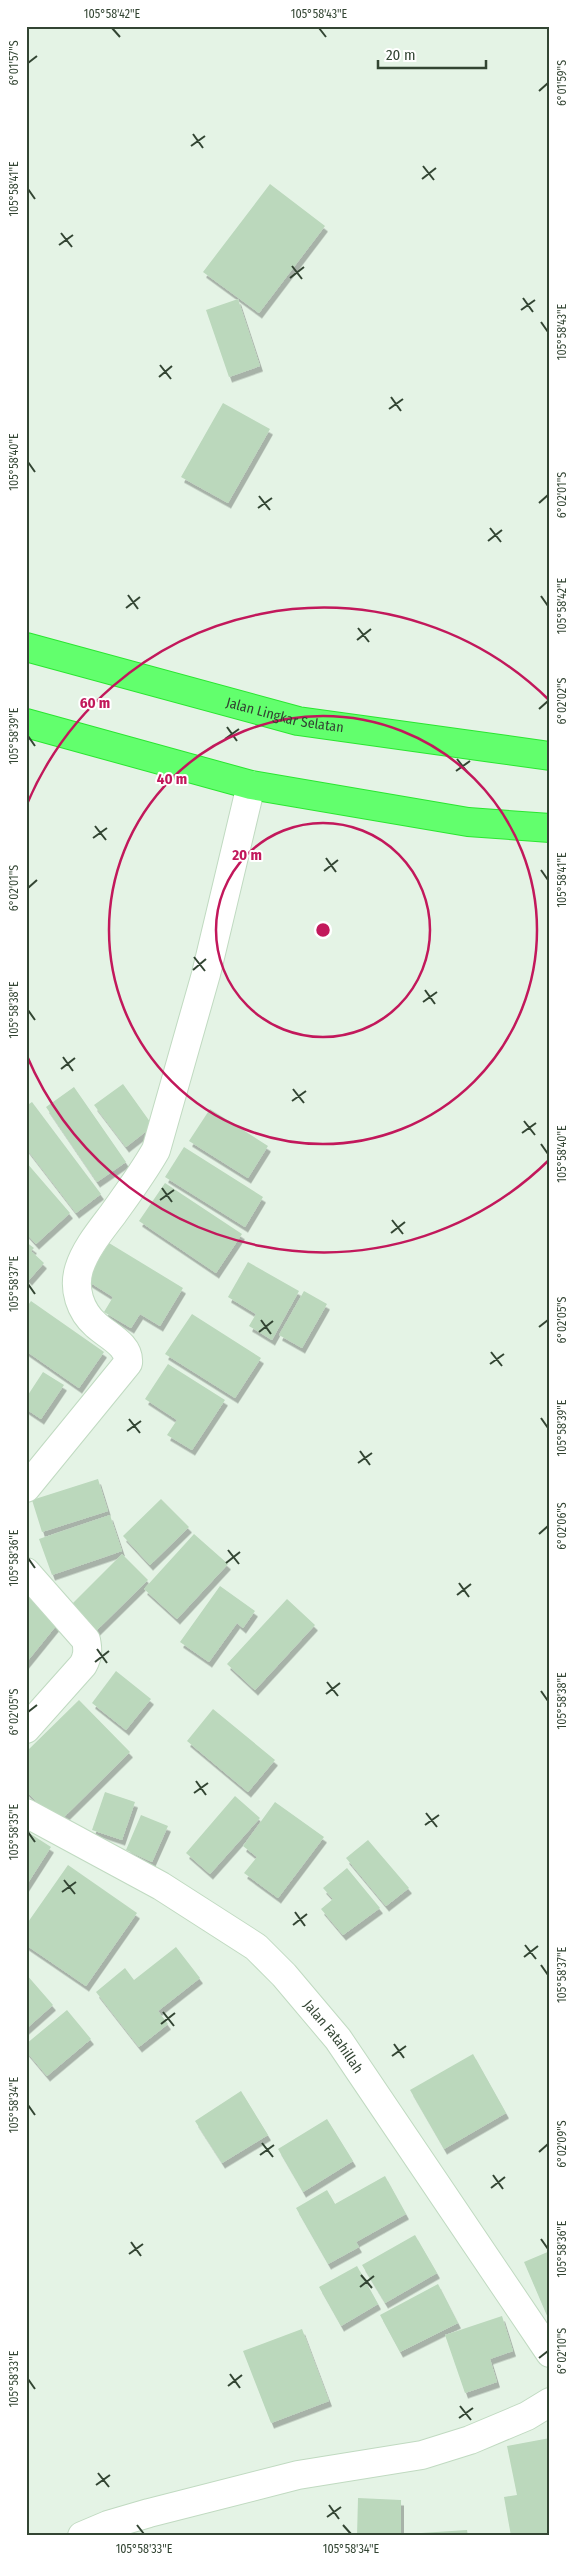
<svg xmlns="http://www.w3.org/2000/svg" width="576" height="2562" font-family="'Fira Sans Condensed',sans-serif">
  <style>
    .building { fill: #bbd8bc; filter: url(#shadow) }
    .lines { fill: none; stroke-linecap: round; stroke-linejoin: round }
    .minor-casing { stroke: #c0dac1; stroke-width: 30 }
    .highway-casing { stroke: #2be531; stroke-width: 30 }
    .minor { stroke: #fff; stroke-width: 28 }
    .highway { stroke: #62ff6d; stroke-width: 28 }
    .ticks { fill: none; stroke: #334533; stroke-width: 2 }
    .ring { fill: none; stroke: #c2185b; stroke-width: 2.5 }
    .labels { text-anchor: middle; stroke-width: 4; stroke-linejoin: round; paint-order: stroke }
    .street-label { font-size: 14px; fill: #334533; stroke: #fff }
    .centre { fill: #c2185b; stroke: #fff; stroke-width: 2.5 }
    .ring-label { font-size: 15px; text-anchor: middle; font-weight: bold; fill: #c2185b; stroke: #fff; stroke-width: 4; stroke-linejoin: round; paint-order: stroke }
    .neatline { fill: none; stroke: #334533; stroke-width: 2 }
    .ticks-label { font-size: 12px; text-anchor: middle; fill: #334533 }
  </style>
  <defs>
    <filter id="shadow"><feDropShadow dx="3" dy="5.5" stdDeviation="0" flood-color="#0004"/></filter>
  </defs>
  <rect width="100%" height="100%" fill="#e4f3e5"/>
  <!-- building -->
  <path class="building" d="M270,184L325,226L259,313L203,272Z
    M238,299L260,366L229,377L206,310Z
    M223,403L270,429L228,503L181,477Z
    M123,1084L153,1126L126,1147L94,1105Z
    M74,1087L126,1162L97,1182L46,1107Z
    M32,1102L101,1194L76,1213L26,1148V1106Z
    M210,1109L268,1146L248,1178L189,1141Z
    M184,1147L263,1197L245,1227L165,1177Z
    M26,1162L70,1213L36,1244L26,1233Z
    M165,1183L242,1234L216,1273L139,1221Z
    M26,1242L34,1248L31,1251L44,1263L29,1280L26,1277Z
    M109,1243L183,1288L160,1326L140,1314L131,1328L104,1312L113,1297L86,1280Z
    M248,1262L299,1291L272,1340L249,1326L256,1314L228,1297Z
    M304,1291L327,1304L302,1348L279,1335Z
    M31,1301L104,1352L79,1388L26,1351V1308Z
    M192,1314L261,1358L235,1398L165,1354Z
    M168,1364L225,1400L192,1450L167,1435L177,1420L145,1399Z
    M43,1372L64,1385L41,1419L26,1409V1398Z
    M98,1479L108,1511L42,1532L32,1500Z
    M161,1499L189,1527L150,1565L123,1536Z
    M110,1515L122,1551L52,1575L39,1539Z
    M194,1534L228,1564L177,1619L144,1589Z
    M122,1554L148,1580L96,1631L71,1605Z
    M220,1586L255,1611L243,1628L237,1623L209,1662L180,1642Z
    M26,1593L60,1621L26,1663Z
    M287,1599L315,1625L255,1690L227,1664Z
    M116,1671L151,1699L126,1730L92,1703Z
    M79,1700L130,1752L58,1823L26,1791V1752Z
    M213,1709L275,1760L248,1792L187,1741Z
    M105,1792L135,1802L122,1840L92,1830Z
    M235,1796L260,1818L210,1874L186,1853Z
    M275,1802L324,1837L278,1898L244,1873L257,1857L243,1846Z
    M141,1815L168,1826L152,1862L126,1850Z
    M26,1831L51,1847L26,1886Z
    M368,1840L409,1888L386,1906L346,1858Z
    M68,1865L137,1913L86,1986L26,1945V1925Z
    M347,1868L380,1908L343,1935L321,1909L333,1899L323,1888Z
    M176,1947L200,1978L158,2011L168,2024L139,2047L96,1992L125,1968L134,1980Z
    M26,1974L53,2005L26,2029Z
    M67,2010L91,2039L47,2076L26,2051V2044Z
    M473,2054L506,2113L444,2149L410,2090Z
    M241,2091L268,2135L222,2163L195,2121Z
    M327,2119L353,2161L303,2192L278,2149Z
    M385,2176L406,2214L356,2242L359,2247L328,2264L296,2208L327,2190L335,2204Z
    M415,2235L437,2273L385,2303L362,2265Z
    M550,2251V2317L548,2318L524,2262Z
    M357,2266L378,2304L341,2326L319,2287Z
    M438,2284L458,2323L400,2352L380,2315Z
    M502,2316L513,2351L490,2359L497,2382L465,2393L445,2335Z
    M302,2329L329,2401L271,2423L243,2351Z
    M550,2438V2536H511L504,2497L517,2495L507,2446Z
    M358,2498L401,2500V2536H357Z
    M467,2530L468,2536H421V2533Z"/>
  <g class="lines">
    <!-- minor casing -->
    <g class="minor-casing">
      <g id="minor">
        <path d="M26,1488L128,1363C130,1345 108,1336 96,1325C80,1311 73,1289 79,1269C85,1249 101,1230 113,1214C128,1193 143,1173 156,1150L206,974L251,785"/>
        <path d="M26,1572L86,1640C88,1650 88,1656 83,1665L26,1729"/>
        <path id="s1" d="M26,1813L161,1886L256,1947L284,1975L338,2039L550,2353"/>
        <path d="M82,2536L108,2525L149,2513L298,2475L422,2455L470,2440L527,2416L550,2402"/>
      </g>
    </g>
    <!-- highway casing -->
    <g class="highway-casing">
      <g id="highway">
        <path id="s2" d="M26,647L298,721L550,756"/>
        <path d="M26,723L251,785L468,822L550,828"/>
      </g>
    </g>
    <!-- minor -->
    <use href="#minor" class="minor"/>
    <!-- highway -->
    <use href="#highway" class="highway"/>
  </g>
  <!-- ticks -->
  <path class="ticks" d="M112,28L120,37M319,28L326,37M28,63L37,56M539,91L548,83M193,134L203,148M191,146L205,136M423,166L434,180M422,179L436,168M28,189L35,199M61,233L72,247M59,245L73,235M292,266L302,279M290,278L304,267M523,298L533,312M521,310L535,300M541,322L548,332M160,365L171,379M159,377L172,366M391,397L401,411M389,409L403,399M28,462L35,472M259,496L270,510M539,503L548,495M258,508L272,498M490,528L501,542M488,541L502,530M128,595L138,609M541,596L548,606M126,608L140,597M358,628L369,642M357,640L371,629M539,709L548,701M227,727L237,741M28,736L35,746M225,739L239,729M457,759L468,773M456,771L470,761M95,826L106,840M93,838L107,828M326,858L336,872M541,870L548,880M324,871L338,860M28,888L37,880M194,957L205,971M193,970L206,959M425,990L435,1004M423,1002L437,992M28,1010L35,1020M63,1057L73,1071M61,1069L75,1058M293,1089L304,1103M292,1101L306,1091M524,1121L535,1135M522,1133L536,1123M541,1144L548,1154M162,1188L172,1202M160,1200L174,1190M392,1220L403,1234M391,1233L405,1222M28,1284L35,1294M261,1320L271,1334M539,1327L548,1320M259,1332L273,1321M491,1352L502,1366M490,1364L504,1354M541,1418L548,1428M129,1419L140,1433M127,1431L141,1421M360,1451L370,1465M358,1463L372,1453M539,1534L548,1526M228,1550L239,1564M28,1558L35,1568M226,1563L240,1552M459,1583L469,1597M457,1595L471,1584M97,1649L107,1663M95,1662L109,1651M327,1682L338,1696M541,1691L548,1701M326,1694L340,1683M28,1712L37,1705M196,1781L206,1795M194,1793L208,1783M426,1813L437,1827M425,1825L439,1815M28,1832L35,1842M64,1880L75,1894M62,1892L76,1882M295,1912L305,1926M293,1925L307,1914M525,1945L536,1959M524,1957L538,1946M541,1965L548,1975M163,2012L174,2026M161,2024L175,2013M394,2044L404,2058M392,2056L406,2046M28,2105L35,2115M262,2143L273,2157M539,2152L548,2144M260,2155L274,2145M493,2175L503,2189M491,2188L505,2177M541,2239L548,2249M131,2242L141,2256M129,2254L143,2244M361,2275L372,2288M360,2287L374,2276M539,2358L548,2351M230,2374L240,2388M28,2379L35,2389M228,2386L242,2375M460,2406L471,2420M459,2418L473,2408M98,2473L109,2487M96,2485L110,2475M329,2505L339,2519M327,2517L341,2507M137,2525L144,2534M343,2525L351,2534"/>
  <!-- distance rings -->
  <g class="ring">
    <circle cx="323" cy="930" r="107"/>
    <circle cx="323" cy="930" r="214"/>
    <path d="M549 1160A322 322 0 0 1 27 1056M27 804A322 322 0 0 1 549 700"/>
  </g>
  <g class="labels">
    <!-- street labels -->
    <g class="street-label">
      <text dy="5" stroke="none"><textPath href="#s2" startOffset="268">Jalan Lingkar Selatan</textPath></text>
      <text dy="5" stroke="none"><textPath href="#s1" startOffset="385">Jalan Fatahillah</textPath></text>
    </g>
  </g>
  <circle cx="323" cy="930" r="8" class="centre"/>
  <g class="ring-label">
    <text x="95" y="708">60 m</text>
    <text x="172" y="784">40 m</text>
    <text x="247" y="860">20 m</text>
  </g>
  <!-- border -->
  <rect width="576" height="2562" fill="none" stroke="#ffffff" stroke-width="55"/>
  <!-- scale -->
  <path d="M378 60v8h108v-8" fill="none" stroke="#334533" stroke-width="2.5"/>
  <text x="386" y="60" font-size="15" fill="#334533" stroke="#ffffff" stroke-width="4" paint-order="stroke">20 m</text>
  <rect x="28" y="28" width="520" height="2506" class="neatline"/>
  <g class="ticks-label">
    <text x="112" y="18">105°58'42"E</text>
    <text x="319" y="18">105°58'43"E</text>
    <text transform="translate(14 63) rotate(-90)" y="4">6°01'57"S</text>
    <text transform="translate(562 83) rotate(-90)" y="4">6°01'59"S</text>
    <text transform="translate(14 189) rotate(-90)" y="4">105°58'41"E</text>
    <text transform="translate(562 332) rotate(-90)" y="4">105°58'43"E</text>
    <text transform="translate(14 462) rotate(-90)" y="4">105°58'40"E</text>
    <text transform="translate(562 495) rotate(-90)" y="4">6°02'01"S</text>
    <text transform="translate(562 606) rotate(-90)" y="4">105°58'42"E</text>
    <text transform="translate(562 701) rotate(-90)" y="4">6°02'02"S</text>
    <text transform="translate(14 736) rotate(-90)" y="4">105°58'39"E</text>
    <text transform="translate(562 880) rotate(-90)" y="4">105°58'41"E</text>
    <text transform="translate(14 888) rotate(-90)" y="4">6°02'01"S</text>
    <text transform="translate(14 1010) rotate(-90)" y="4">105°58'38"E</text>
    <text transform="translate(562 1154) rotate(-90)" y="4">105°58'40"E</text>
    <text transform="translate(14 1284) rotate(-90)" y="4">105°58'37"E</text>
    <text transform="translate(562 1320) rotate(-90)" y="4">6°02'05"S</text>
    <text transform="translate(562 1428) rotate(-90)" y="4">105°58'39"E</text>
    <text transform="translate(562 1526) rotate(-90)" y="4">6°02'06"S</text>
    <text transform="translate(14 1558) rotate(-90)" y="4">105°58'36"E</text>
    <text transform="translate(562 1701) rotate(-90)" y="4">105°58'38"E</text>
    <text transform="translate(14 1712) rotate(-90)" y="4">6°02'05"S</text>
    <text transform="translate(14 1832) rotate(-90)" y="4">105°58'35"E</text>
    <text transform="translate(562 1975) rotate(-90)" y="4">105°58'37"E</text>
    <text transform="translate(14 2105) rotate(-90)" y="4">105°58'34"E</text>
    <text transform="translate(562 2144) rotate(-90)" y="4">6°02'09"S</text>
    <text transform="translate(562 2249) rotate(-90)" y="4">105°58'36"E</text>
    <text transform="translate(562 2351) rotate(-90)" y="4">6°02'10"S</text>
    <text transform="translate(14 2379) rotate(-90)" y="4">105°58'33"E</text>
    <text x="144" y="2553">105°58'33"E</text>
    <text x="351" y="2553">105°58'34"E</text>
  </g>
</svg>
